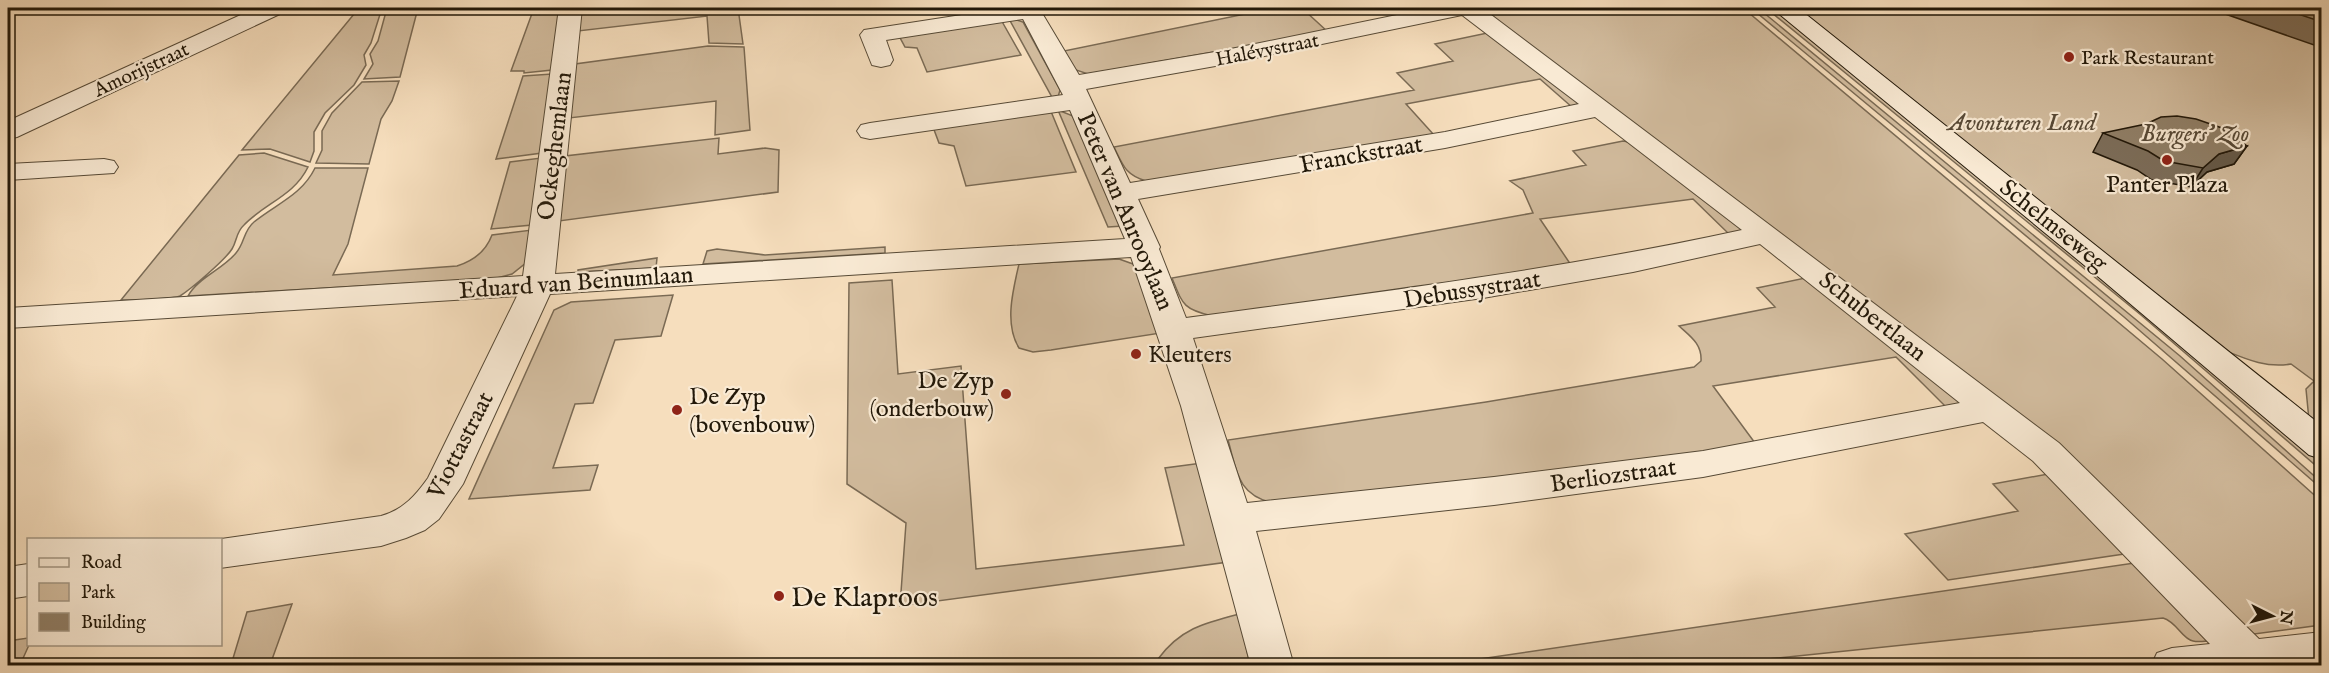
<svg xmlns="http://www.w3.org/2000/svg" width="2329" height="673" font-family="'IM FELL English',serif">
  <style>
    .green { fill: #d2bc9e; stroke: #7a6a54; stroke-width: 1.5 }
    .lines { fill: none; stroke-linecap: round; stroke-linejoin: round }
    .street-casing { stroke: #574a36; stroke-width: 2 }
    .secondary-casing { stroke: #221809; stroke-width: 2 }
    .street { fill: #f9ead4; fill-rule: evenodd }
    .secondary { fill: #f9ead4; fill-rule: evenodd }
    .wall { fill: #7c6d59; stroke: #221809; stroke-width: 1.5 }
    .shaded-wall { fill: #655948; stroke: #221809; stroke-width: 1.5 }
    .building { fill: #907f67; stroke: #221809; stroke-width: 1.5 }
    .poi-dot { fill: #8f2418; stroke: #f9ead4; stroke-width: 2 }
    .labels { text-anchor: middle; stroke-width: 4.5; stroke-linejoin: round; paint-order: stroke }
    .far-street-label { font-size: 20px; fill: #221809; stroke: #f9ead4 }
    .far-poi-label { font-size: 20px; fill: #221809; stroke: #f9ead4; text-anchor: start }
    .park-label { font-size: 24px; font-style: italic; fill: #574936; stroke: #f9ead4 }
    .street-label { font-size: 24px; fill: #221809; stroke: #f9ead4 }
    .poi-label { font-size: 24px; fill: #221809; stroke: #f9ead4; text-anchor: start }
    .near-poi-label { font-size: 28px; fill: #221809; stroke: #f9ead4; text-anchor: start }
  </style>
  <rect width="100%" height="100%" fill="#f6debd"/>
  <filter id="stains"><feTurbulence type="fractalNoise" baseFrequency=".00333" numOctaves="4"/><feColorMatrix values="0 0 0 0 .2 0 0 0 0 .09 0 0 0 0 .02 0 0 0 .5 -.17"/></filter>
  <radialGradient id="worn" r=".72"><stop offset=".6" stop-color="#630" stop-opacity="0"/><stop offset="1" stop-color="#630" stop-opacity=".3"/></radialGradient>
  <!-- green -->
  <path class="green" d="M359,8H382L371,43L364,55L366,65L354,85L325,113L314,132V151L310,162L270,149L242,150Z
    M387,8H418L400,77L364,79L373,64L370,54L378,41Z
    M534,8H560L552,70L524,73V71H511Z
    M580,8H738L743,44L709,43L707,16L578,31Z
    M1274,8H1314L1304,10L1328,32L1088,74L1073,69L1064,51Z
    M1477,8H1743L2162,359L2321,501V625L2239,636L2073,469Z
    M1751,8H1758L2180,356L2321,482V488L2124,317Z
    M1766,8H1773L2148,315L2321,462V470L2141,315Z
    M1795,8H2321V430L2309,420L2306,389L2314,381L2291,364C2267,368 2248,360 2226,351Z
    M1008,17L1023,22L1060,90L1058,97L1053,99Z
    M1000,18L1021,55L927,72L917,48L905,47L898,34Z
    M1492,32L1586,104L1573,108L1540,79L1406,104L1434,135L1146,181C1125,175 1123,165 1114,147L1414,90L1397,73L1453,61L1435,44Z
    M708,46L744,47L750,130L715,135L716,101L569,118L575,64Z
    M552,74L542,153L496,159L523,76Z
    M399,81L392,101L381,119L369,164L316,163L322,150V131L332,113L362,82Z
    M1050,109L1076,172L966,186L954,146L939,143L933,127Z
    M1058,110L1073,116L1123,226L1108,227Z
    M719,138L718,154L765,148L779,150L778,192L559,221L565,156Z
    M1623,141L1634,143L1745,231L1730,235L1693,199L1540,219L1571,265L1212,316C1183,309 1183,305 1172,278L1533,213L1523,190L1510,181L1586,165L1573,151Z
    M264,153L308,167C294,196 265,203 244,225C236,232 237,241 232,249C225,260 191,289 180,296C174,299 131,300 121,300L239,155Z
    M541,158L532,225L491,229L510,162Z
    M315,168H368L348,244L333,275L457,266C473,261 486,251 492,235L532,230L527,262L512,274L497,278L188,296C198,278 223,269 236,253C245,243 243,231 254,222C276,204 302,195 315,168Z
    M885,247V253L703,264L707,251L717,249L765,255Z
    M657,258L656,268L578,272V270Z
    M1119,259L1133,264L1139,269L1161,333L1051,350L1033,352L1019,348C1004,324 1013,290 1019,264Z
    M1810,277L1967,402L1947,408L1896,357L1713,386L1755,443C1595,471 1434,486 1273,503C1237,495 1237,471 1228,440L1486,402L1694,367L1701,361C1702,344 1691,337 1679,326L1775,307L1757,288Z
    M892,280L898,374L961,366L976,569L1184,545L1165,468L1202,463L1228,562L900,606L906,523L847,484L849,283Z
    M673,295L661,336L615,340L593,403L575,404L553,468L598,465L590,490L469,499L554,310L571,302Z
    M2059,472L2138,552L1948,580L1905,534L2018,511L1993,484Z
    M2148,561L2222,639C2213,640 2201,643 2193,641C2182,639 2177,622 2163,618L1710,665L1432,666Z
    M292,604L270,665H231L247,612Z
    M1239,614L1250,665L1118,666L1158,659C1180,629 1204,623 1239,614Z
    M28,638L29,645L20,665H8V641Z"/>
  <g class="lines">
    <!-- street casing -->
    <g class="street-casing">
      <path id="street" d="M256,8H286L282,13L17,137L8,139V121Z
        M559,8H582L555,274L1125,239L1070,110L870,139L861,137L857,131L861,125L870,123L1063,95L1023,19L886,40L893,60L890,65L881,67L872,65L860,35L864,30L1007,8H1039L1079,75L1221,51L1431,8H1482L2059,443L2259,639L2322,632V666H2151L2157,653L2172,648L2210,644L2033,461L1983,422L1703,477L1494,505L1256,531L1294,666H1251L1181,406L1131,257L550,294L463,484L439,519L425,530L406,538L381,546L220,568V540H214L381,516C403,510 416,495 428,478L517,296L8,328V308L523,276ZM1462,15L1579,104L1445,132L1130,183L1086,89L1221,65ZM1595,117L1742,230C1558,270 1372,293 1186,318L1159,249L1160,247L1138,199L1445,148ZM1760,244L1960,403L1703,451L1494,477L1247,503L1193,338L1483,298L1633,272Z
        M104,159L114,161L118,167L114,173L8,180V164Z
        M28,564V596L8,599V567Z"/>
    </g>
    <!-- secondary casing -->
    <g class="secondary-casing">
      <path id="secondary" d="M1772,8H1798L2322,426V459L2309,455L2101,279Z"/>
    </g>
    <!-- street -->
    <use href="#street" class="street"/>
    <!-- secondary -->
    <use href="#secondary" class="secondary"/>
  </g>
  <!-- wall -->
  <path class="wall" d="M2208,8H2322V44L2317,46Z
    M2103,133L2247,146L2234,164L2207,172L2191,187L2152,180L2137,170L2093,152Z"/>
  <!-- shaded-wall -->
  <path class="shaded-wall" d="M2247,146L2234,164L2207,172L2191,187L2203,168L2219,154Z"/>
  <!-- building -->
  <path class="building" d="M2280,8H2322V22Z
    M2177,116L2196,119L2222,128L2247,146L2219,154L2203,168L2164,161L2148,151L2103,133L2146,124L2161,117Z"/>
  <!-- markers -->
  <g class="poi-dot">
    <circle cx="2069" cy="57" r="6"/>
    <circle cx="2167" cy="160" r="6"/>
    <circle cx="1136" cy="354" r="6"/>
    <circle cx="1006" cy="394" r="6"/>
    <circle cx="677" cy="410" r="6"/>
    <circle cx="779" cy="596" r="6"/>
  </g>
  <g class="labels">
    <!-- far-street labels -->
    <g class="far-street-label">
      <text transform="translate(1267 49) rotate(-11)" y="7">Halévystraat</text>
      <text transform="translate(141 69) rotate(-25)" y="7">Amorijstraat</text>
    </g>
    <!-- far-poi labels -->
    <g class="far-poi-label">
      <text x="2081" y="64">Park Restaurant</text>
    </g>
    <!-- park labels -->
    <g class="park-label">
      <text x="2022" y="130">Avonturen Land</text>
      <text x="2195" y="141">Burgers' Zoo</text>
    </g>
    <!-- street labels -->
    <g class="street-label">
      <text transform="translate(554 146) rotate(-83)" y="8">Ockeghemlaan</text>
      <text transform="translate(1361 154) rotate(-10)" y="8">Franckstraat</text>
      <text transform="translate(1126 211) rotate(67)" y="8">Peter van Anrooylaan</text>
      <text transform="translate(2054 225) rotate(39)" y="8">Schelmseweg</text>
      <text transform="translate(576 282) rotate(-4)" y="8">Eduard van Beinumlaan</text>
      <text transform="translate(1472 289) rotate(-9)" y="8">Debussystraat</text>
      <text transform="translate(1873 316) rotate(38)" y="8">Schubertlaan</text>
      <text transform="translate(460 445) rotate(-63)" y="8">Viottastraat</text>
      <text transform="translate(1613 475) rotate(-8)" y="8">Berliozstraat</text>
    </g>
    <!-- poi labels -->
    <g class="poi-label">
      <text x="2167" y="192" text-anchor="middle">Panter Plaza</text>
      <text x="1148" y="362">Kleuters</text>
      <text x="994" y="388" text-anchor="end">De Zyp<tspan x="994" dy="28">(onderbouw)</tspan></text>
      <text x="689" y="404">De Zyp<tspan x="689" dy="28">(bovenbouw)</tspan></text>
    </g>
    <!-- near-poi labels -->
    <g class="near-poi-label">
      <text x="791" y="606">De Klaproos</text>
    </g>
  </g>
  <!-- margin -->
  <rect width="2329" height="673" fill="none" stroke="#f6debd" stroke-width="30"/>
  <rect x="9" y="9" width="2311" height="655" fill="none" stroke="#221809" stroke-width="3"/>
  <rect x="15" y="15" width="2299" height="643" fill="none" stroke="#221809" stroke-width="1.5"/>
  <!-- legend -->
  <rect x="27" y="538" width="195" height="108" fill="#f9ead4" stroke="#a39683" stroke-width="1.5"/>
  <rect x="39" y="558" width="30" height="9" fill="#f9ead4" stroke="#a39683" stroke-width="1.5"/>
  <text x="81" y="568" font-size="18" fill="#221809">Road</text>
  <rect x="39" y="583" width="30" height="18" fill="#d2bc9e" stroke="#a39683" stroke-width="1.5"/>
  <text x="81" y="598" font-size="18" fill="#221809">Park</text>
  <rect x="39" y="613" width="30" height="18" fill="#907f67" stroke="#a39683" stroke-width="1.5"/>
  <text x="81" y="628" font-size="18" fill="#221809">Building</text>
  <!-- north arrow -->
  <g transform="translate(2272 616) rotate(96)" stroke="#f9ead4" stroke-width="4.5" paint-order="stroke">
  <path d="M0-4.5L10 22L0 15L-10 22Z" fill="#221809"/>
  <text y="-9" font-size="16" font-weight="bold" text-anchor="middle" fill="#221809">N</text>
  </g>
  <rect width="100%" height="100%" filter="url(#stains)"/>
  <rect width="100%" height="100%" fill="url(#worn)"/>
</svg>
